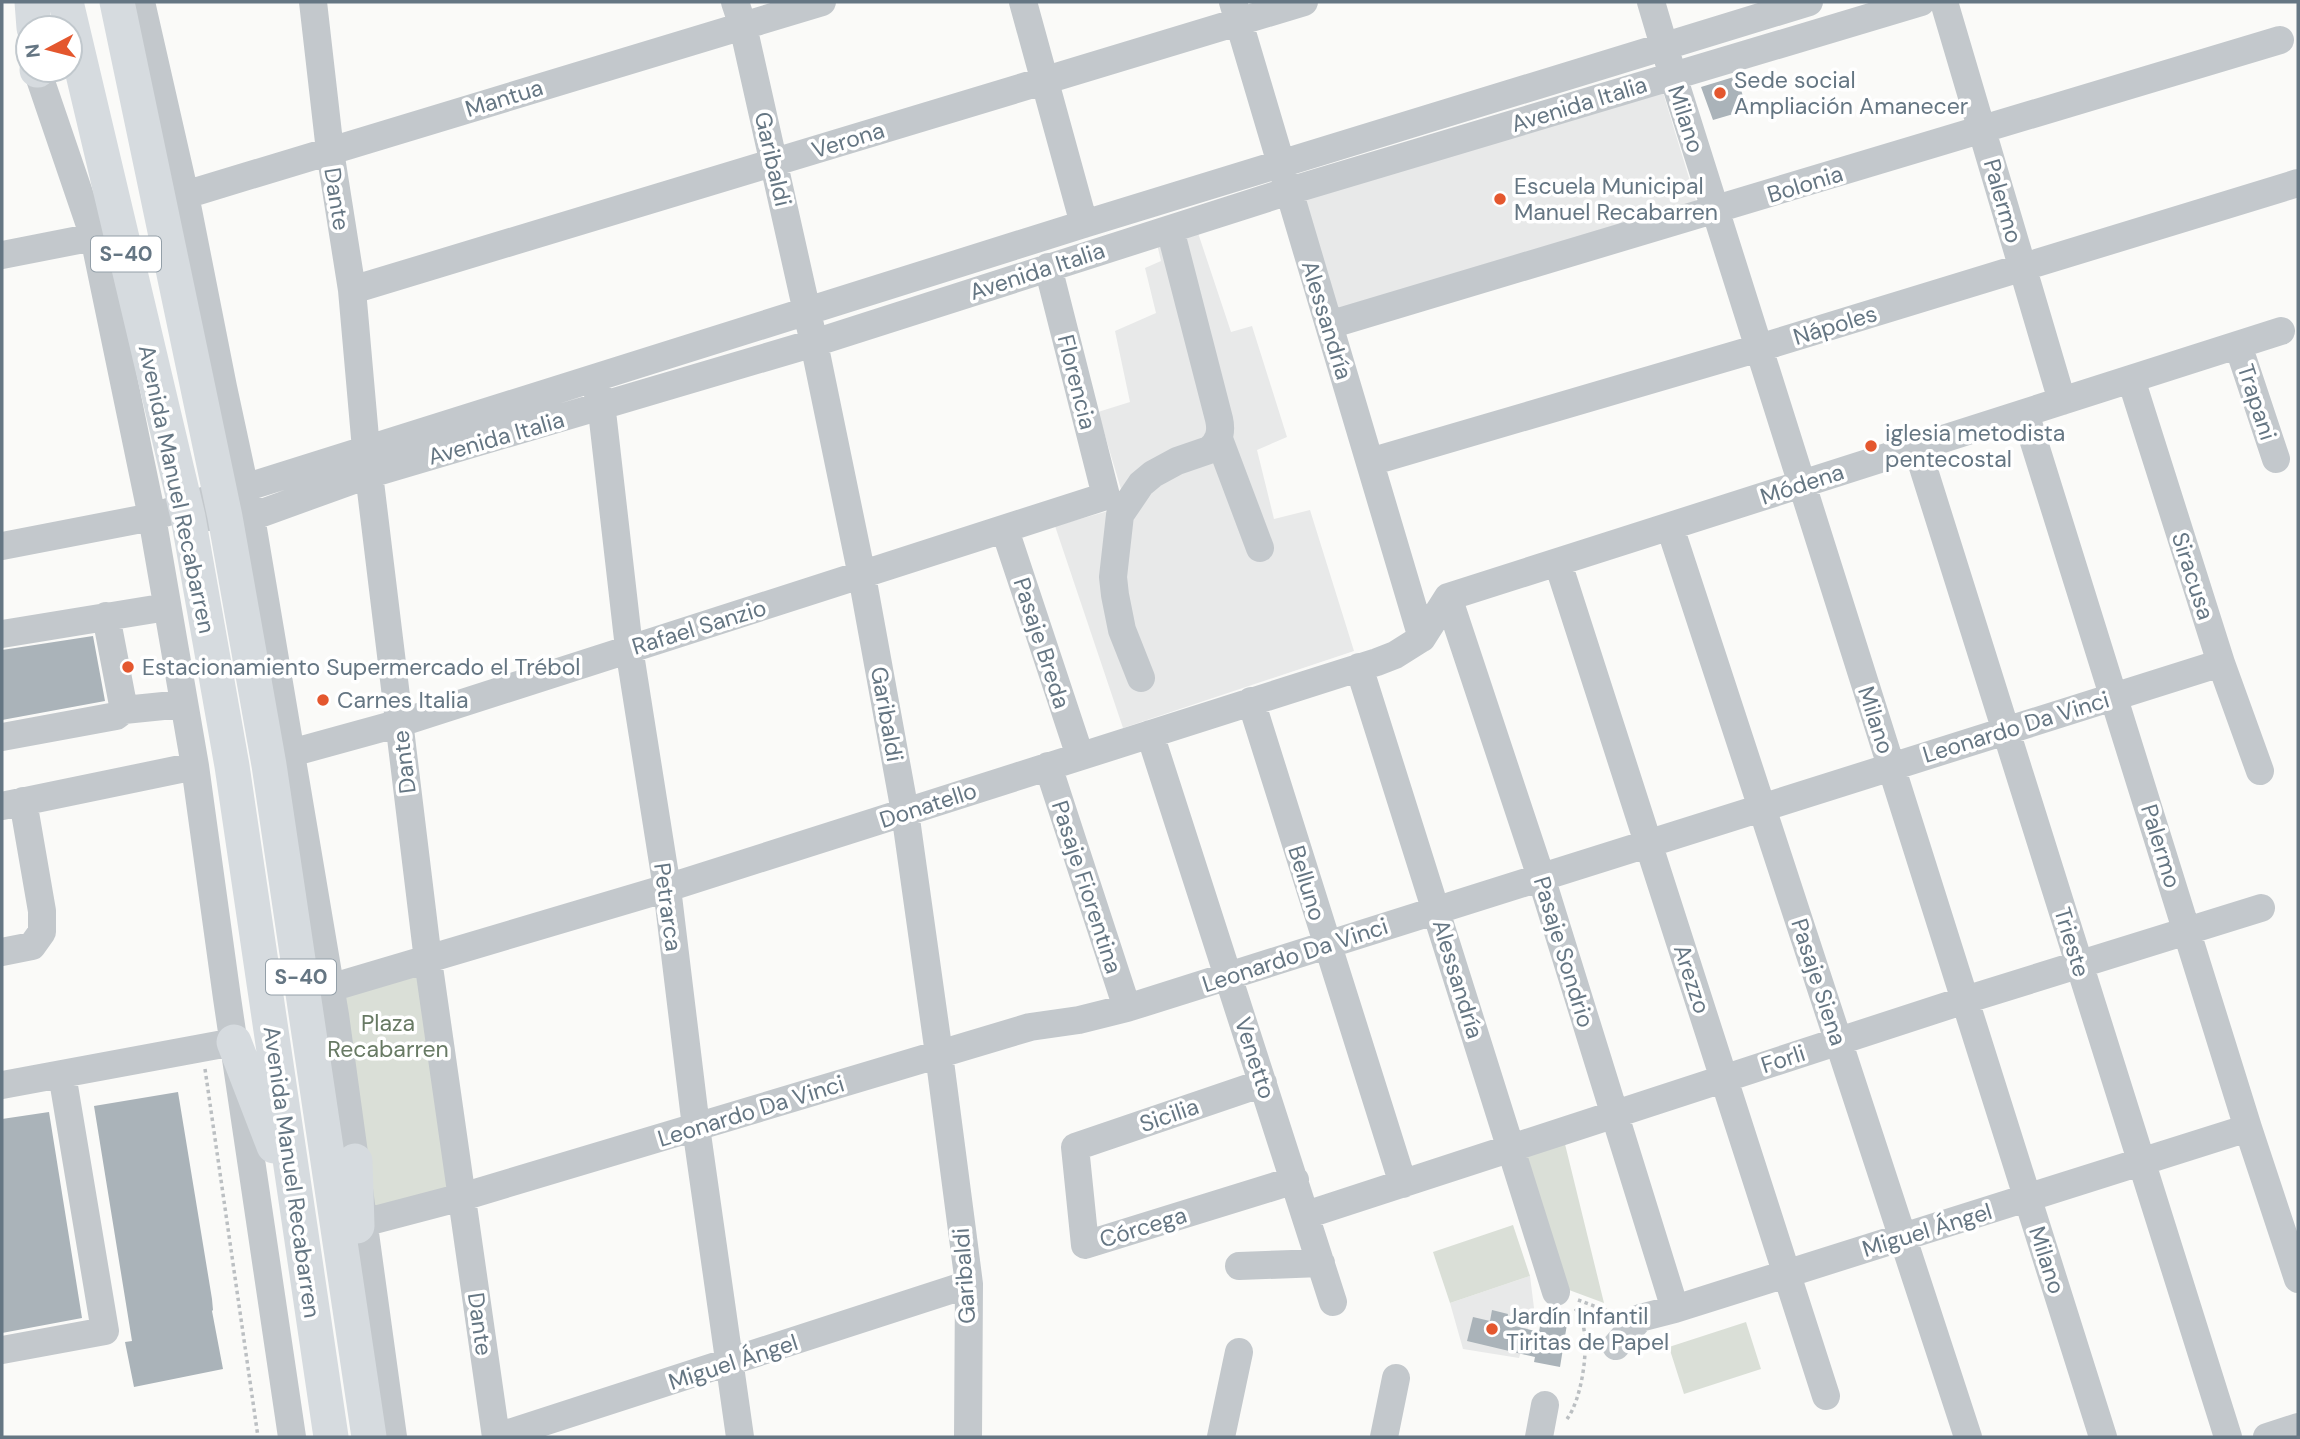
<svg xmlns="http://www.w3.org/2000/svg" width="2300" height="1439" font-family="'DM Sans',sans-serif">
  <style>
    .built { fill: #e8e9e9 }
    .green { fill: #dadfd7 }
    .building { fill: #aab3b9 }
    .lines { fill: none; stroke-linecap: round; stroke-linejoin: round }
    .path { stroke: #bbbfc2; stroke-width: 3.5; stroke-dasharray: 3.5 3.5; stroke-linecap: butt }
    .minor { stroke: #c3c8cc; stroke-width: 28 }
    .major { stroke: #d6dbdf; stroke-width: 35 }
    .poi-dot { fill: #e4572e; stroke: #fff; stroke-width: 2.5 }
    .labels { text-anchor: middle; stroke-width: 7; stroke-linejoin: round; paint-order: stroke }
    .shield { fill: #fff; stroke: #939fa8; stroke-width: 2 }
    .shield-label { font-size: 21px; font-weight: bold; fill: #657683 }
    .poi-label { font-size: 23px; fill: #657683; stroke: #fff; text-anchor: start }
    .street-label { font-size: 23px; fill: #657683; stroke: #fff }
    .park-label { font-size: 23px; fill: #687a64; stroke: #fff }
  </style>
  <rect width="100%" height="100%" fill="#fafaf8"/>
  <!-- built -->
  <path class="built" d="M1662,89L1696,201L1335,310L1304,197Z
    M1197,230L1231,332L1252,326L1287,437L1257,450L1274,519L1310,510L1354,651L1123,728L1055,526L1126,506L1098,412L1130,402L1115,331L1156,313L1145,268L1161,261L1157,244Z
    M1530,1276L1534,1308L1519,1358L1463,1349L1450,1303Z"/>
  <!-- green -->
  <path class="green" d="M421,970L449,1188L373,1210L341,995Z
    M1563,1136L1604,1303L1561,1287L1517,1152Z
    M1513,1225L1530,1276L1450,1303L1433,1252Z
    M1746,1322L1761,1369L1684,1394L1669,1347Z"/>
  <!-- building -->
  <path class="building" d="M1737,76L1747,110L1713,120L1701,87Z
    M93,636L105,701L2,720V650Z
    M178,1092L212,1299L213,1310L212,1311L223,1369L134,1387L125,1342L132,1341L94,1106Z
    M49,1112L82,1318L2,1333V1119Z
    M1492,1310L1508,1314L1506,1324L1539,1332L1542,1314L1568,1318L1560,1367L1534,1362L1535,1357L1467,1341L1473,1317L1490,1321Z"/>
  <g class="lines">
    <!-- path -->
    <path class="path" d="M205,1069L258,1437
      M1578,1300L1613,1313
      M1567,1419C1582,1399 1590,1345 1582,1321C1581,1316 1577,1311 1574,1307"/>
    <!-- minor -->
    <path class="minor" d="M141,2L185,195L223,387L251,517L335,1015L393,1437
      M313,2L330,151L352,290L366,449L428,960L496,1437
      M735,2L743,26L814,343L862,576L905,812L939,1054L969,1284L968,1437
      M1023,2L1084,224
      M1233,2L1422,638
      M1651,2L1673,76L2103,1437
      M1944,2L2062,401
      M37,70L94,237L152,517L195,766L227,998L292,1437
      M185,195L822,2
      M2,255L94,237
      M352,290L1304,2
      M1329,325L2280,40
      M2238,345L2276,459
      M2131,379L2221,663L2260,771
      M597,389L603,420L629,648L667,888L696,1127L740,1437
      M2025,413L2248,1128L2298,1279
      M1219,439L1260,548
      M1917,448L2228,1437
      M1370,462L1759,348L2298,183
      M207,517H251L370,474L814,343L1289,191L1921,2
      M1670,527L1968,1437
      M1005,530L1080,756
      M2,546L152,517L1084,224L1809,2
      M1558,563L1826,1396
      M1448,597L1541,877L1675,1309
      M106,616L124,710L183,704
      M2,634L167,607
      M1359,667L1556,1292
      M1141,678L1122,630L1115,595L1113,577L1120,515L1141,484L1153,474L1177,461L1209,450C1219,442 1222,432 1219,419L1170,229
      M1251,701L1403,1184
      M1150,734L1333,1302
      M2,737L116,716L124,710
      M291,753L400,723L1106,496L1048,267
      M1048,766L1127,1008
      M2,806L195,766
      M2,952L32,946L42,932V911L23,801
      M330,988L667,888L1377,662L1395,655L1422,638L1448,597L2281,331
      M1263,1083L1075,1147L1085,1245L1295,1180
      M2,1085L234,1042
      M1306,1215L1965,1000L2261,908
      M363,1223L462,1197L1030,1027L1079,1020L1127,1008L2221,663
      M1239,1266L1321,1263
      M1616,1346L1640,1318L1675,1309L2248,1128
      M2,1350L105,1331L62,1074
      M497,1437L969,1284
      M1221,1437L1239,1352
      M1384,1437L1396,1378
      M1539,1437L1545,1405
      M2267,1437L2298,1427"/>
    <!-- major -->
    <path class="major" d="M32,2L34,28
      M66,2L188,517L232,766L331,1437
      M117,2L225,517L269,765L369,1437
      M37,70H38
      M234,1042L274,1146
      M355,1161L357,1226"/>
  </g>
  <!-- markers -->
  <g class="poi-dot">
    <circle cx="1720" cy="93" r="7"/>
    <circle cx="1500" cy="199" r="7"/>
    <circle cx="1871" cy="446" r="7"/>
    <circle cx="128" cy="667" r="7"/>
    <circle cx="323" cy="700" r="7"/>
    <circle cx="1492" cy="1329" r="7"/>
  </g>
  <g class="labels">
    <!-- shield labels -->
    <g class="shield">
      <rect x="91" y="236.5" width="70" height="35" rx="5"/>
      <rect x="266" y="959.5" width="70" height="35" rx="5"/>
    </g>
    <g class="shield-label">
      <text x="126" y="261">S-40</text>
      <text x="301" y="984">S-40</text>
    </g>
    <!-- poi labels -->
    <g class="poi-label">
      <text x="1734" y="88">Sede social<tspan x="1734" dy="26">Ampliación Amanecer</tspan></text>
      <text x="1514" y="194">Escuela Municipal<tspan x="1514" dy="26">Manuel Recabarren</tspan></text>
      <text x="1885" y="441">iglesia metodista<tspan x="1885" dy="26">pentecostal</tspan></text>
      <text x="142" y="675">Estacionamiento Supermercado el Trébol</text>
      <text x="337" y="708">Carnes Italia</text>
      <text x="1506" y="1324">Jardín Infantil<tspan x="1506" dy="26">Tiritas de Papel</tspan></text>
    </g>
    <!-- street labels -->
    <g class="street-label">
      <text transform="translate(504 98) rotate(-17)" y="8">Mantua</text>
      <text transform="translate(1579 104) rotate(-17)" y="8">Avenida Italia</text>
      <text transform="translate(1686 119) rotate(72)" y="8">Milano</text>
      <text transform="translate(848 140) rotate(-17)" y="8">Verona</text>
      <text transform="translate(773 159) rotate(77)" y="8">Garibaldi</text>
      <text transform="translate(1805 184) rotate(-17)" y="8">Bolonia</text>
      <text transform="translate(337 199) rotate(81)" y="8">Dante</text>
      <text transform="translate(2003 201) rotate(74)" y="8">Palermo</text>
      <text transform="translate(1037 271) rotate(-18)" y="8">Avenida Italia</text>
      <text transform="translate(1327 320) rotate(73)" y="8">Alessandría</text>
      <text transform="translate(1835 325) rotate(-17)" y="8">Nápoles</text>
      <text transform="translate(1077 382) rotate(76)" y="8">Florencia</text>
      <text transform="translate(2257 402) rotate(72)" y="8">Trapani</text>
      <text transform="translate(496 438) rotate(-16)" y="8">Avenida Italia</text>
      <text transform="translate(1802 484) rotate(-18)" y="8">Módena</text>
      <text transform="translate(177 489) rotate(78)" y="8">Avenida Manuel Recabarren</text>
      <text transform="translate(2193 576) rotate(72)" y="8">Siracusa</text>
      <text transform="translate(699 627) rotate(-17)" y="8">Rafael Sanzio</text>
      <text transform="translate(1042 643) rotate(72)" y="8">Pasaje Breda</text>
      <text transform="translate(887 714) rotate(80)" y="8">Garibaldi</text>
      <text transform="translate(1876 720) rotate(72)" y="8">Milano</text>
      <text transform="translate(2016 727) rotate(-17)" y="8">Leonardo Da Vinci</text>
      <text transform="translate(404 762) rotate(-97)" y="8">Dante</text>
      <text transform="translate(928 805) rotate(-18)" y="8">Donatello</text>
      <text transform="translate(2161 846) rotate(73)" y="8">Palermo</text>
      <text transform="translate(1307 883) rotate(73)" y="8">Belluno</text>
      <text transform="translate(1087 887) rotate(72)" y="8">Pasaje Fiorentina</text>
      <text transform="translate(668 907) rotate(82)" y="8">Petrarca</text>
      <text transform="translate(2072 942) rotate(73)" y="8">Trieste</text>
      <text transform="translate(1564 952) rotate(73)" y="8">Pasaje Sondrio</text>
      <text transform="translate(1295 955) rotate(-18)" y="8">Leonardo Da Vinci</text>
      <text transform="translate(1458 979) rotate(73)" y="8">Alessandría</text>
      <text transform="translate(1692 979) rotate(72)" y="8">Arezzo</text>
      <text transform="translate(1819 982) rotate(72)" y="8">Pasaje Siena</text>
      <text transform="translate(1255 1058) rotate(72)" y="8">Venetto</text>
      <text transform="translate(1783 1059) rotate(-18)" y="8">Forli</text>
      <text transform="translate(751 1111) rotate(-17)" y="8">Leonardo Da Vinci</text>
      <text transform="translate(1169 1115) rotate(-19)" y="8">Sicilia</text>
      <text transform="translate(292 1172) rotate(82)" y="8">Avenida Manuel Recabarren</text>
      <text transform="translate(1143 1227) rotate(-17)" y="8">Córcega</text>
      <text transform="translate(1927 1230) rotate(-17)" y="8">Miguel Ángel</text>
      <text transform="translate(2047 1260) rotate(72)" y="8">Milano</text>
      <text transform="translate(964 1276) rotate(-94)" y="8">Garibaldi</text>
      <text transform="translate(480 1324) rotate(82)" y="8">Dante</text>
      <text transform="translate(733 1362) rotate(-18)" y="8">Miguel Ángel</text>
    </g>
    <!-- park labels -->
    <g class="park-label">
      <text x="388" y="1031">Plaza<tspan x="388" dy="26">Recabarren</tspan></text>
    </g>
  </g>
  <!-- border -->
  <rect width="2300" height="1439" fill="none" stroke="#657683" stroke-width="7"/>
  <!-- north arrow -->
  <g transform="translate(49 49) rotate(263)"><circle r="33" fill="#ffffff" stroke="#c1c8cd" stroke-width="2"/>
  <path d="M0-5L12 26L0 18L-12 26Z" fill="#e4572e"/>
  <text y="-10" font-size="19" font-weight="bold" text-anchor="middle" fill="#657683">N</text>
  </g>
</svg>
